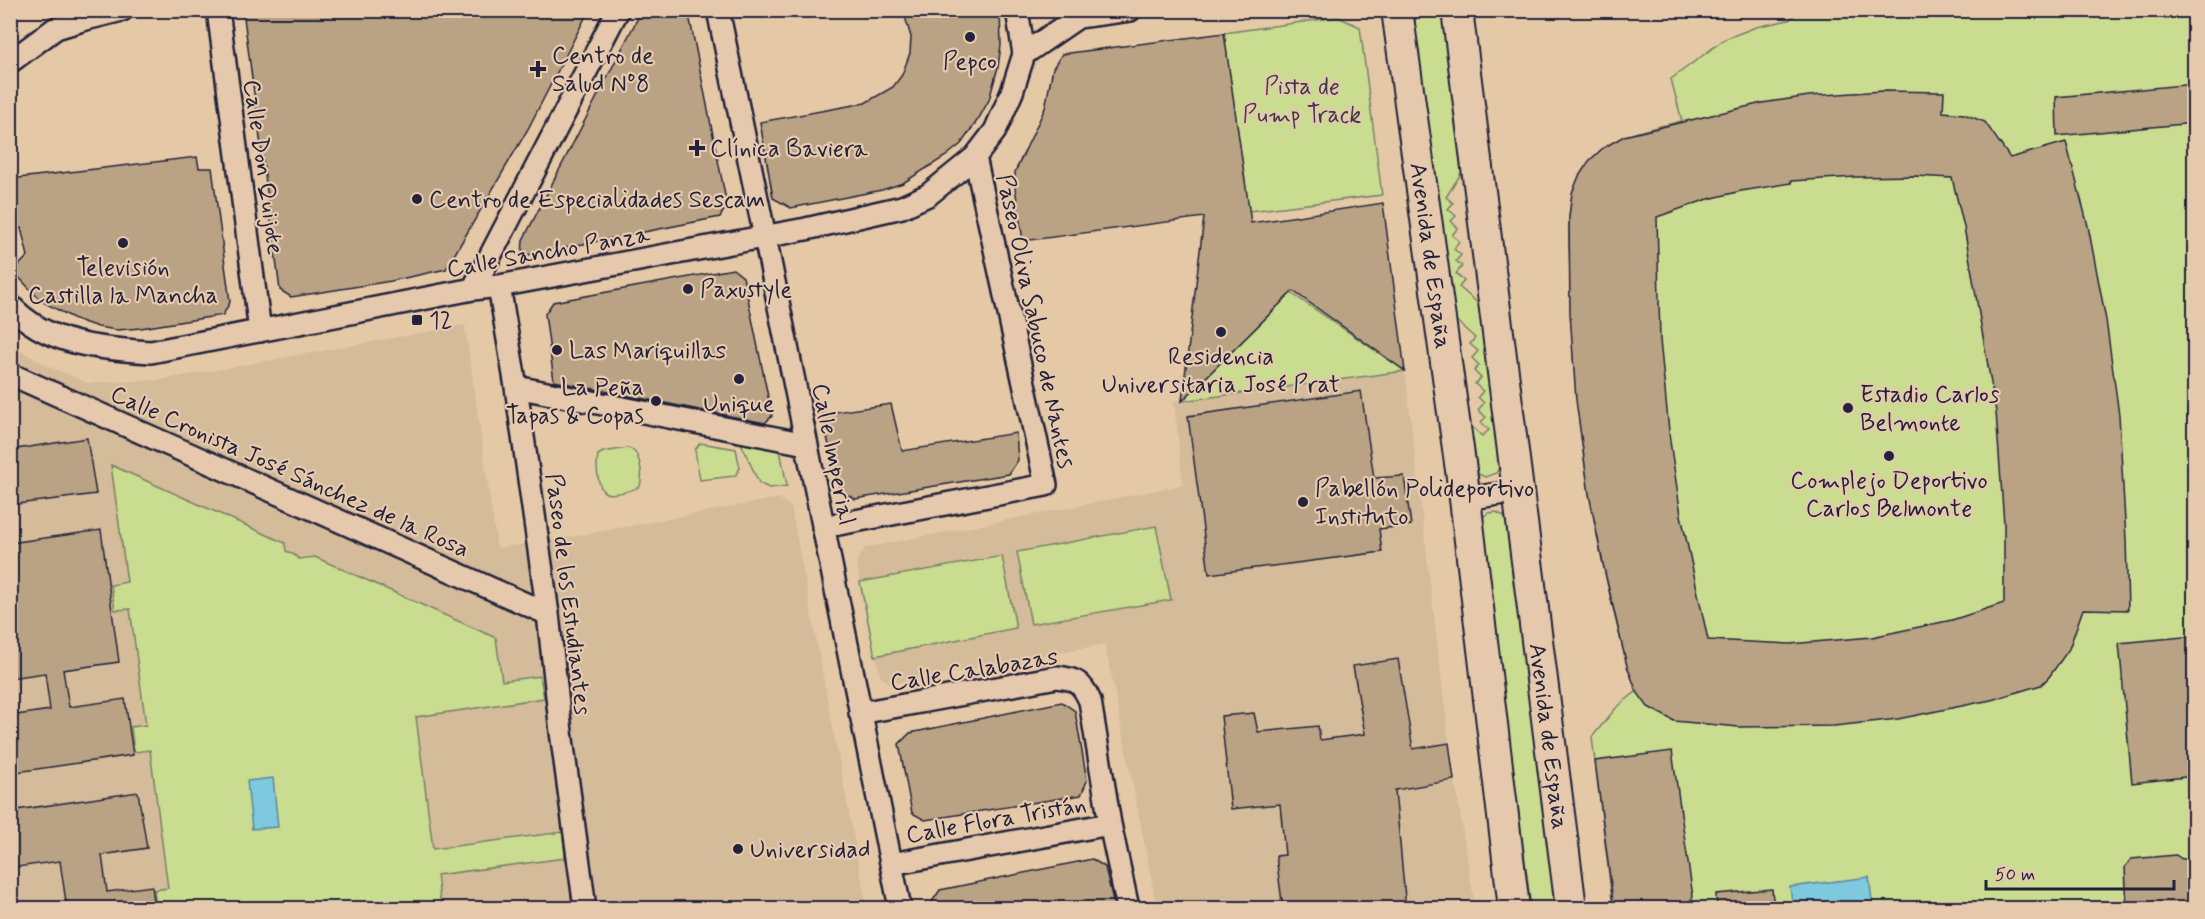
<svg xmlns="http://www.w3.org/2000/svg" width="2205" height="919" font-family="Mynerve,sans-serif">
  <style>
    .built { fill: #d4bb9a }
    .green { fill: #cadc90; stroke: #767f66; stroke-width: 1.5 }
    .water { fill: #7fc9df; stroke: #5a869d; stroke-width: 1.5 }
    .building { fill: #b9a384; stroke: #22223b; stroke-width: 1.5; fill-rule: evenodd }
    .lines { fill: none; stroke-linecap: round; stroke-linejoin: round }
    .street-casing { stroke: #22223b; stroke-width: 26 }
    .secondary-casing { stroke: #22223b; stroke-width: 34 }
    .street { stroke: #e6c9ad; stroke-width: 21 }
    .secondary { stroke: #e6c9ad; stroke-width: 30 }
    .poi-dot { fill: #22223b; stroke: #e6c9ad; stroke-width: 2 }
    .labels { text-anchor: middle; stroke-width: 4.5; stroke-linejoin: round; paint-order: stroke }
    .poi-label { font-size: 24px; fill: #22223b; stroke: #e6c9ad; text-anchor: start }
    .park-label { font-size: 24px; fill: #3b3e48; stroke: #e6c9ad }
    .street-label { font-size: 24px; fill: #22223b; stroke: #e6c9ad }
  </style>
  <rect width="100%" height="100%" fill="#e5c9a7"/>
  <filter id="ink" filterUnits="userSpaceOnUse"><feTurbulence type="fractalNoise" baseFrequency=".0167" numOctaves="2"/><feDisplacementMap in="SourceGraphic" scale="12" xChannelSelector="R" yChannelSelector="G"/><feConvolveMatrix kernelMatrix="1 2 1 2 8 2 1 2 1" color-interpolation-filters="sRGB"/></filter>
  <g filter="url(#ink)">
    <!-- built -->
    <path class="built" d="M465,325L497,548L587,534L779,498L791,507L867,908H11L10,345L50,367L88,383L160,380Z
      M1405,371L1449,743L1475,908H1157L1105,644L890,684L880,676L856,562L865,548L1183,485L1174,401Z"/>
    <!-- green -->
    <path class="green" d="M1434,10L1440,14L1444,22L1464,169L1446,197L1453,203L1448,209L1456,216L1451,221L1458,228L1452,235L1459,241L1454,249L1461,255L1456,261L1462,266L1456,274L1464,281L1459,287L1481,306L1500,466L1496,473L1485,477L1476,473L1467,422L1482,436L1489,430L1481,422L1486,417L1478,410L1484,403L1478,397L1483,391L1475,384L1481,378L1474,371L1479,365L1472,358L1478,351L1470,344L1475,338L1452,317L1415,26C1414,13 1423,11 1434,10Z
      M1799,11H2194V908H1613L1592,737L1616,708L1637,691C1624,659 1617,625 1609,591C1584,486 1571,379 1570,271C1569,238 1564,199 1583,170C1605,135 1645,130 1682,121L1671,79L1725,39L1756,27L1789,20Z
      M1338,17L1360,27L1382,195L1249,211L1224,33Z
      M1291,293L1405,371L1182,401Z
      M700,443L736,449L740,468L735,476L700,480L695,450Z
      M741,443L780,450L787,486L769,488L759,483Z
      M628,448C641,451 643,475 640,486C634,490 614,496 606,493C597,489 596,464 598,455L603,452Z
      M111,465L285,543L286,551L293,554L299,559L315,557L496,638L502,681L540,676L544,698L416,717L433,849L563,832L565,858L437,875L441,908H156L154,890L168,888L150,750L134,752L131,727L146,725L130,609L115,610L111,585L127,582Z
      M1496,512L1504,516L1508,522L1559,908H1531L1481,519L1488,513Z
      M1156,526L1171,600L1031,624L1017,552Z
      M1002,556L1016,628L875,656L860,582Z"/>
    <!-- water -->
    <path class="water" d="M273,778L278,827L252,829L247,781Z
      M1869,877L1873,908H1793L1790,887Z"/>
    <!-- building -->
    <path class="building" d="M243,10H589L528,129L446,269L391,281L291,297L280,290Z
      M642,10H688L727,205L720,217L522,256L523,240Z
      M903,10H1000L1001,45L998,67L989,100L979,118L961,144L946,156L903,183L882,190L791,208L773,198L760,122L865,103L893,87L902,75L910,53L911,37Z
      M1224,33L1251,223L1383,203L1405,371L1293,291L1182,401L1204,217L1023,241L1015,187V172L1045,108L1053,68L1062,54Z
      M2194,84V123L2057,136L2056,97Z
      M1883,91L1944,92L1943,112L1964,114L1985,122L2010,158L2066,142L2088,226L2106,320L2119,415L2126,540L2128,610L2083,609L2069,649L2049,677L2041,685L1991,700L1898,719L1834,726L1739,727L1674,721L1648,707L1637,692L1627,666L1603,564L1589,494L1576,400L1570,313L1569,217L1572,193L1579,176L1589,161L1603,148L1624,136L1762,103L1809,96ZM1915,176L1952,178L1964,227L1996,412L2004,524V603L1952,620L1872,637L1790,644L1708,640L1681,515L1670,441L1660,340L1657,217L1705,200L1741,191L1791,183V181L1856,177Z
      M197,157L199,168H212L230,302L223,315L141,328L117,330L98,327L77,320L41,301L13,271L28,256L21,228L10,230V179Z
      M733,269L743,277L747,294L772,416L765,423L554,381L545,314L553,302Z
      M1361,391L1374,478L1404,476L1411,525L1379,529L1382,552L1209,574L1188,416Z
      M891,404L902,451L1016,433L1018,460L1009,474L855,499L841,491L821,414Z
      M87,438L96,494L10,505V450Z
      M101,530L119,662L63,670L69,707L125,699L133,755L10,773V716L50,710L45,673L10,678V543Z
      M2194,636V776L2132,783L2119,643Z
      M1398,659L1413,749L1449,743L1454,780L1395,790L1406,909H1283L1276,856L1285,855L1280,804L1231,809L1221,716L1254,713L1258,732L1318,726L1320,740L1365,734L1353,666Z
      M1062,702L1075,711L1087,781L1081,795L925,820L912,813L899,744L910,733Z
      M1672,751L1693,897L1684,909H1614L1595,761Z
      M138,792L147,848L102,855L107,892L152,886L155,909H67L60,861L10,868V811Z
      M2176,855L2182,859L2194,858V909H2127L2125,867L2131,859Z
      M1092,859L1105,867L1115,909H927L940,890Z
      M1772,889L1774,909H1717L1716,894Z"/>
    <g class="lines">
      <!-- street casing -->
      <g class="street-casing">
        <path id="street" d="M218,10L260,331
          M718,10L765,237L900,908
          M1024,54L1078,17L1130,10
          M10,62L56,28L86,19L122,10
          M499,286L516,387L548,614L561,732L585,908
          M473,289L618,10
          M10,305C46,345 101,349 151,352L473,289L499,286L806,229L902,207L928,195L975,157L995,131L1012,92L1024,54L1017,10
          M10,374L548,614
          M516,387L806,444
          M1465,499L1518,491
          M823,527L1046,485L975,157
          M860,713L1057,677C1077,679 1082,683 1090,701L1110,824L1128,908
          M891,864L1110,824"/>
      </g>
      <!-- secondary casing -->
      <g class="secondary-casing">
        <g id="secondary">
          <path id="s1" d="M1397,10L1465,499L1514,908"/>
          <path id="s2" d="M1457,10L1571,908"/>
        </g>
      </g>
      <!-- street -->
      <use href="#street" class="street"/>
      <!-- secondary -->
      <use href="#secondary" class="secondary"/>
    </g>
  </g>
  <!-- markers -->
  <g class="poi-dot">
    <circle cx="970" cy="37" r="6"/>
    <path d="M535 60h6v6h6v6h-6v6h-6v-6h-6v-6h6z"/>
    <path d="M694 139h6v6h6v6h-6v6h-6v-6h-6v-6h6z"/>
    <circle cx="417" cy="199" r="6"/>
    <circle cx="123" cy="243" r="6"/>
    <circle cx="688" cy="289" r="6"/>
    <rect x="411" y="314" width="12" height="12" rx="3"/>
    <circle cx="1221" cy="332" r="6"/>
    <circle cx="557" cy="350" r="6"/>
    <circle cx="739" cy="379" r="6"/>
    <circle cx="656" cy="401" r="6"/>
    <circle cx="1848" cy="408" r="6"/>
    <circle cx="1889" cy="456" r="6"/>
    <circle cx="1303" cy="502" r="6"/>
    <circle cx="738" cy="849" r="6"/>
  </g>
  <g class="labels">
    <!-- poi labels -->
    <g class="poi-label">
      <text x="552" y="63">Centro de<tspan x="552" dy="28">Salud Nº8</tspan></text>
      <text x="970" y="69" text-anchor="middle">Pepco</text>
      <text x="710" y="156">Clínica Baviera</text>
      <text x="429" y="207">Centro de Especialidades Sescam</text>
      <text x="123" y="275" text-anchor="middle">Televisión<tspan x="123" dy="28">Castilla la Mancha</tspan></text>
      <text x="700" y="297">Paxustyle</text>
      <text x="429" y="328">12</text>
      <text x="569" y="358">Las Mariquillas</text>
      <text x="1221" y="364" text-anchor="middle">Residencia<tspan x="1221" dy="28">Universitaria José Prat</tspan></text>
      <text x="644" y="395" text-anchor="end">La Peña<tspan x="644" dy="28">Tapas &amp; Copas</tspan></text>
      <text x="1860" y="402">Estadio Carlos<tspan x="1860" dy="28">Belmonte</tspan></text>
      <text x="739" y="411" text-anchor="middle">Unique</text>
      <text x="1889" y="488" text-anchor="middle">Complejo Deportivo<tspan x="1889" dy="28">Carlos Belmonte</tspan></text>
      <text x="1315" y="496">Pabellón Polideportivo<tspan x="1315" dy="28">Instituto</tspan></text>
      <text x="750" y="857">Universidad</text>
    </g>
    <!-- park labels -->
    <g class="park-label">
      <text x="1302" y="94">Pista de<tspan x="1302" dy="28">Pump Track</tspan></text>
    </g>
    <!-- street labels -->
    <g class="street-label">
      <text transform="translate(264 167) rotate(82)" y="8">Calle Don Quijote</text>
      <text transform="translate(548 251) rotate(-10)" y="8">Calle Sancho Panza</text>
      <text dy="8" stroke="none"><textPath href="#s1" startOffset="248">Avenida de España</textPath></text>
      <text transform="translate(1036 321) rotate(78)" y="8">Paseo Oliva Sabuco de Nantes</text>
      <text transform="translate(834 454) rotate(79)" y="8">Calle Imperial</text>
      <text transform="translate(290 471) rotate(24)" y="8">Calle Cronista José Sánchez de la Rosa</text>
      <text transform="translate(569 594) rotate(83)" y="8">Paseo de los Estudiantes</text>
      <text transform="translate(974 669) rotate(-9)" y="8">Calle Calabazas</text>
      <text dy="8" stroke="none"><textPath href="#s2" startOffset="732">Avenida de España</textPath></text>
      <text transform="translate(996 819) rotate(-10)" y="8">Calle Flora Tristán</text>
    </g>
  </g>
  <!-- margin -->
  <rect width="2205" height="919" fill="none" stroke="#e6c9ad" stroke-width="36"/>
  <rect x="18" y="18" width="2169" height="883" fill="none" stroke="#22223b" stroke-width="2" filter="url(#ink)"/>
  <!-- scale -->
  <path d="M1986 880v9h188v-9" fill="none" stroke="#22223b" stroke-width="3"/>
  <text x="1995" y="880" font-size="18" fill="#22223b" stroke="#e6c9ad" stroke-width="4.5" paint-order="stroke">50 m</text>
</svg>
